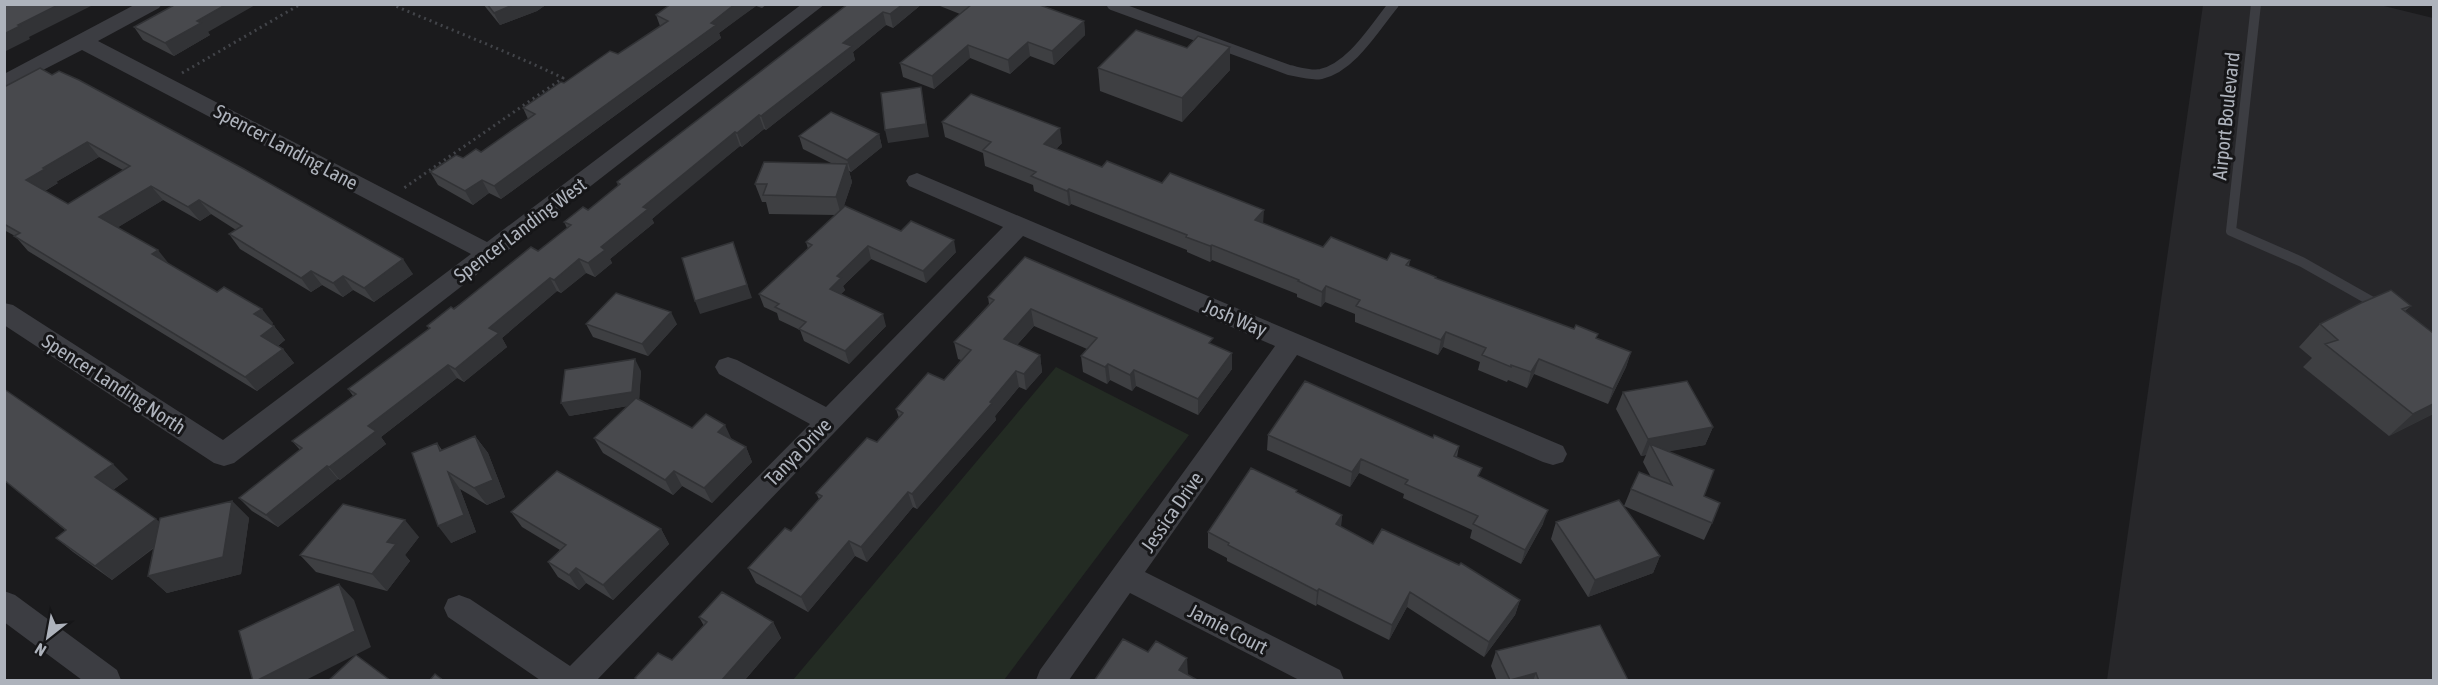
<svg xmlns="http://www.w3.org/2000/svg" width="2438" height="685" font-family="'Asap Condensed',sans-serif">
  <style>
    .built { fill: #27272a }
    .green { fill: #232b23 }
    .lines { fill: none; stroke-linecap: round; stroke-linejoin: round }
    .path { stroke: #424449; stroke-width: 3; stroke-dasharray: 2 4; stroke-linecap: butt }
    .lane-far1 { stroke: #3c3d42; stroke-width: 10 }
    .lane { stroke: #3c3d42; stroke-width: 13 }
    .street { fill: #3c3d42; fill-rule: evenodd }
    .wall { fill: #3e3f42; fill-rule: evenodd }
    .shaded-wall { fill: #323336 }
    .building { fill: #48494d; stroke: #323336; stroke-width: 1.5; fill-rule: evenodd }
    .labels { text-anchor: middle; stroke-width: 6; stroke-linejoin: round; paint-order: stroke }
    .street-label { font-size: 20px; fill: #aeb3bc; stroke: #161618 }
  </style>
  <rect width="100%" height="100%" fill="#1b1b1d"/>
  <!-- built -->
  <path class="built" d="M2203,5H2380L2433,18V680H2107Z"/>
  <!-- green -->
  <path class="green" d="M1056,367L1189,435L1004,680H793Z"/>
  <g class="lines">
    <!-- path -->
    <path class="path" d="M391,4C448,29 507,51 563,78L404,188
      M182,73L301,4"/>
    <!-- lane-far1 -->
    <path class="lane-far1" d="M2256,4L2231,231L2302,262L2378,305
      M1112,5L1289,70C1299,72 1311,76 1321,74C1352,67 1375,27 1394,4"/>
    <!-- lane -->
    <path class="lane" d="M2375,303L2382,307"/>
    <!-- street -->
    <path class="street" d="M136,4H162L159,8L98,41L487,242L802,4H825L234,463L224,466L214,463L4,325V303L13,305L223,440L471,254L82,50L4,90V74Z
      M917,173L1563,446L1567,454L1563,462L1553,465L1543,462L1297,355L1145,572L1340,670L1344,680H1299L1130,593L1069,680H1036L1040,670L1275,346L1023,236L597,680H540L448,617L444,608L448,599L459,595L470,599L570,666L810,424L719,374L715,367L719,360L728,357L737,360L826,407L1003,227L909,186L906,181L909,176Z
      M4,591L15,595L117,670L121,680H82L4,622Z"/>
  </g>
  <!-- wall -->
  <path class="wall" d="M483,4H547L537,11L500,25Z
    M671,4H767L762,8L756,6L743,15L719,33L721,38L501,199L489,193L473,205L438,185L430,172L481,152L528,119L523,108L564,83L618,54L660,26L656,15Z
    M848,4H922L893,28L886,25L853,52L855,60L766,130L764,129L742,147L740,146L691,185L652,219L654,223L610,259L612,263L595,277L586,273L561,293L557,291L502,338L507,347L464,382L457,378L381,437L386,444L340,480L338,479L278,527L252,511L239,498L300,450L292,441L353,396L348,389L429,329L427,326L538,251L567,228L564,222L588,210L618,186L617,182Z
    M935,4H1037L1084,21L1085,35L1054,65L1030,56L1010,74L970,58L934,89L903,77L900,63L960,14Z
    M134,27L208,32L210,35L174,56L143,40Z
    M1098,68L1230,70L1182,122L1100,91Z
    M4,87L413,274L374,302L353,290L343,297L322,285L311,292L240,249L229,234L236,230L211,214L200,221L163,200L118,227L170,265L217,292L273,323L271,325L274,326L285,340L278,346L283,349L294,363L257,391L28,251L15,236L4,230ZM99,157L123,170L68,204L45,191L58,183L56,182Z
    M942,122L1062,143L1056,149L1102,167L1263,223L1323,247L1387,260H1410L1409,266L1435,278L1631,352L1626,367L1608,404L1534,374L1527,388L1508,380L1507,382L1478,370L1480,362L1443,347L1438,355L1355,322V314L1325,302L1321,307L1297,297V294L1212,260L1210,262L1187,252V250L1071,204L1069,206L1034,191L1033,185L985,166L983,153L945,137Z
    M879,134L882,147L851,172L849,171L852,182L843,208L956,252L926,283L871,259L843,286L845,290L841,294L886,326L849,364L804,341L800,330L779,320L777,313L764,307L759,294L808,249L806,242L836,215L769,214L766,202H762L755,184L833,164L803,149L799,136Z
    M988,297L1213,345L1232,369L1198,415L1136,386L1132,391L1110,380L1107,384L1083,372L1081,356L1087,349L1034,326L1017,345L1040,355L1042,372L1026,390L1019,387L995,416L996,420L917,509L913,507L867,562L855,556L808,612L756,583L748,568L791,531L819,499L816,493L877,442L899,418L896,409L944,380L961,360L958,359L954,342L989,304Z
    M2411,306L2405,311L2433,333V414L2389,436L2303,367L2312,358L2299,347L2320,324Z
    M586,324H677L648,356L593,337Z
    M641,371L639,399L692,428L732,440L746,447L752,462L712,503L682,486L673,495L603,453L594,438L628,406L569,416Z
    M1623,392L1713,427L1705,445L1668,451L1704,496L1712,523L1704,540L1624,506L1631,489L1651,477L1643,462L1646,455L1641,456L1616,409Z
    M1268,435L1433,438L1459,446L1457,457L1480,477L1543,524L1521,564L1470,538L1472,530L1403,498L1404,494L1359,473L1350,487L1267,450Z
    M475,436L488,453L505,497L487,505L460,489L476,532L451,543L437,443L442,450Z
    M128,479L113,490L159,522L232,501L249,518L241,574L167,593L148,576L154,548L112,580L73,552L56,538L66,531L4,480Z
    M1297,490V492L1342,515L1341,527L1373,544L1520,600L1515,615L1484,657L1407,607L1389,640L1317,604L1316,606L1227,561V558L1208,548V532Z
    M511,512L661,529L669,544L613,600L586,583L579,590L558,577L548,562L560,550L522,527Z
    M1556,522L1660,556L1653,573L1588,597L1551,539Z
    M419,537L405,555L410,561L387,591L316,572L300,555Z
    M699,617L773,622L781,638L744,681H636L635,678L672,660L704,626Z
    M1496,651L1628,680L1497,681L1491,666Z"/>
  <!-- shaded-wall -->
  <path class="shaded-wall" d="M60,4H95L29,37L30,39L4,52V34L18,25Z
    M227,4H257L208,32L210,35L174,56L165,43L197,21Z
    M515,4H547L537,11L500,25L494,13Z
    M735,4H756V6L719,33L721,38L501,199L494,186Z
    M903,4H922L893,28L890,14Z
    M883,12L886,25L853,52L855,60L766,130L761,116L843,43Z
    M1084,21L1085,35L1054,65L1052,51Z
    M1028,42L1030,56L1010,74L1008,60Z
    M968,45L970,58L934,89L932,76Z
    M1230,47V70L1182,122V98Z
    M921,87L929,137L888,143L885,130Z
    M759,115L764,129L742,147L737,133Z
    M1060,128L1062,143L1046,160L1044,144Z
    M735,132L740,146L652,219L654,223L610,259L612,263L595,277L588,263L601,247L643,207Z
    M879,134L882,147L851,172L847,160Z
    M87,142L99,157L56,182L58,183L39,194L26,180L43,168Z
    M847,164L852,182L841,215L836,197Z
    M482,180L489,193L473,205L465,191Z
    M151,186L163,200L112,231L99,217Z
    M1069,189L1071,204L1069,206L1067,191Z
    M199,200L211,214L200,221L188,207Z
    M1264,210L1263,225L1255,220Z
    M954,240L956,252L926,283L923,271Z
    M733,242L752,298L700,314L695,301Z
    M1212,245V260L1210,262V246Z
    M868,246L871,259L843,286L845,290L834,301L830,289L837,276Z
    M158,250L170,265L152,254Z
    M403,259L413,274L374,302L364,288Z
    M579,259L586,273L561,293L554,280Z
    M311,271L322,285L311,292L301,278Z
    M343,276L353,290L343,297L333,283Z
    M550,278L557,291L502,338L507,347L464,382L455,369L489,328Z
    M1326,286L1325,302L1321,307L1322,292Z
    M262,309L273,323L266,329L254,314Z
    M1031,309L1034,326L1007,356L1004,339Z
    M671,312L677,324L648,356L642,344Z
    M883,314L886,326L849,364L845,351Z
    M274,326L285,340L272,350L261,336Z
    M1446,332L1443,347L1438,355L1441,340Z
    M283,349L294,363L257,391L245,377Z
    M1631,352L1626,367L1608,404L1613,389Z
    M1232,353V369L1198,415V399Z
    M1040,355L1042,372L1026,390L1024,374Z
    M635,359L641,371L639,404L569,416L561,403Z
    M1539,359L1534,374L1527,388L1531,372Z
    M1108,364L1110,380L1107,384L1105,367Z
    M448,365L457,378L381,437L386,444L340,480L329,467L368,426Z
    M1134,370L1136,386L1132,391L1130,375Z
    M1016,371L1019,387L995,416L996,420L917,509L912,494Z
    M2433,404V414L2389,436L2413,414Z
    M725,425L732,440L718,432Z
    M1713,427L1705,445L1655,454L1650,444L1646,455L1641,456L1648,439Z
    M475,436L488,453L505,497L487,505L474,488Z
    M746,447L752,462L712,503L704,488Z
    M1361,459L1359,473L1350,487L1352,472Z
    M113,464L128,479L111,491L95,477Z
    M327,466L338,479L278,527L266,515Z
    M674,471L682,486L673,495L665,480Z
    M448,472L460,489L476,532L451,543L438,526Z
    M908,492L913,507L867,562L861,547Z
    M232,501L249,518L241,574L167,593L148,576Z
    M1548,510L1543,524L1521,564L1525,550Z
    M1342,515L1340,531L1336,524Z
    M156,519L172,533L112,580L95,566Z
    M405,520L419,537L405,555L410,561L387,591L372,574L387,542Z
    M661,529L669,544L613,600L603,585Z
    M849,541L855,556L808,612L801,597Z
    M1660,556L1653,573L1588,597L1595,580Z
    M576,568L586,583L579,590L569,575Z
    M339,584L354,600L371,647L304,681H256Z
    M1319,589L1317,604L1316,606L1317,591Z
    M1410,592L1407,607L1389,640L1392,625Z
    M1520,600L1515,615L1484,657L1489,642Z
    M773,622L781,638L744,681H721Z
    M1187,658L1188,674L1184,681L1179,670Z
    M1536,673L1533,681H1509L1510,680Z"/>
  <!-- building -->
  <path class="building" d="M4,4H60L18,25L20,26L4,34Z
    M176,4H227L197,21L201,23L165,43L134,27Z
    M487,4H515L494,13Z
    M671,4H735L711,23L716,25L494,186L482,180L465,191L430,172L456,155L463,158L476,149L481,152L535,114L523,108L561,82L564,83L610,51L618,54L668,21L656,15Z
    M848,4H903L890,14L883,12L843,43L852,46L761,116L759,115L737,133L735,132L686,172L643,207L648,209L601,247L605,250L588,263L579,259L554,280L550,278L489,328L499,333L455,369L448,365L368,426L376,431L329,467L327,466L266,515L239,498L302,448L292,441L356,394L348,389L430,328L427,326L451,307L454,309L531,247L538,251L571,225L564,222L583,207L588,210L620,184L617,182Z
    M969,4H1037L1084,21L1052,51L1028,42L1008,60L968,45L932,76L900,63L971,5Z
    M1136,30L1187,48L1198,36L1230,47L1182,98L1098,68Z
    M40,68L52,75L59,71L79,80L244,169L403,259L364,288L343,276L333,283L311,271L301,278L229,234L242,226L199,200L188,207L151,186L99,217L158,250L152,254L217,292L224,287L262,309L254,314L274,326L261,336L283,349L245,377L14,236L20,233L4,224V87ZM87,142L130,166L68,204L26,180L45,169L43,168Z
    M921,87L926,124L885,130L881,93Z
    M971,94L1060,128L1044,144L1102,167L1107,161L1162,183L1170,173L1264,210L1255,220L1323,247L1331,237L1387,260L1391,253L1410,260L1406,265L1436,277L1435,278L1574,329L1576,325L1598,334L1596,338L1631,352L1613,389L1539,359L1531,372L1511,365V367L1482,355L1486,348L1446,332L1441,340L1356,306L1360,300L1326,286L1322,292L1298,281L1299,280L1212,245L1210,246L1186,237L1187,235L1069,189L1067,191L1031,176L1036,172L983,150L991,142L942,122Z
    M831,112L879,134L847,160L799,136Z
    M764,162L847,164L836,197L763,195L767,184H755Z
    M845,206L901,231L911,221L954,240L923,271L868,246L837,276L841,278L830,289L883,314L845,351L799,329L806,322L775,307L779,304L759,294L812,245L806,242Z
    M733,242L747,285L695,301L682,258Z
    M1025,257L1213,338L1209,343L1232,353L1198,399L1134,370L1130,375L1108,364L1105,367L1081,356L1097,338L1031,309L1004,339L1040,355L1024,374L1016,371L990,402L992,403L912,494L908,492L861,547L849,541L801,597L748,568L785,528L791,531L822,496L816,493L867,438L877,442L903,413L896,409L928,373L944,380L971,350L954,342L994,300L988,297Z
    M2391,290L2411,306L2402,309L2433,333V404L2413,414L2325,344L2338,340L2320,324L2361,303Z
    M616,293L671,312L642,344L586,324Z
    M635,359L632,392L561,403L565,370Z
    M1305,381L1433,438L1434,435L1459,446L1454,456L1482,468L1478,476L1548,510L1525,550L1473,524L1478,516L1405,484L1408,480L1361,459L1352,472L1268,435Z
    M1687,381L1713,427L1648,439L1623,392Z
    M4,389L113,464L95,477L156,519L95,566L56,538L66,530L4,480Z
    M636,398L692,428L706,414L725,425L718,432L746,447L704,488L674,471L665,480L594,438Z
    M475,436L493,480L474,488L448,472L464,515L438,526L412,453L437,443L440,451Z
    M1650,444L1714,470L1704,496L1720,503L1712,523L1631,489L1639,472L1672,485Z
    M1251,468L1297,490L1296,492L1342,515L1336,524L1373,544L1382,529L1459,565L1461,563L1520,600L1489,642L1410,592L1392,625L1319,589L1317,591L1228,545L1229,543L1208,532Z
    M557,471L661,529L603,585L576,568L569,575L548,562L566,545L511,512Z
    M1619,500L1660,556L1595,580L1556,522Z
    M232,501L223,557L148,576L160,518Z
    M343,504L405,520L387,542L396,544L372,574L300,555Z
    M339,584L355,631L256,681H253L239,631Z
    M722,592L773,622L721,681H638L635,678L658,653L672,660L707,622L699,617Z
    M1600,625L1628,680L1539,681L1536,673L1510,680L1496,651Z
    M1123,639L1148,652L1156,641L1187,658L1179,670L1199,681H1094Z
    M356,655L391,681H328Z
    M435,674L444,681H429Z"/>
  <g class="labels">
    <!-- street labels -->
    <g class="street-label">
      <text transform="translate(2226 116) rotate(-84)" y="7">Airport Boulevard</text>
      <text transform="translate(286 147) rotate(28)" y="7">Spencer Landing Lane</text>
      <text transform="translate(520 230) rotate(-37)" y="7">Spencer Landing West</text>
      <text transform="translate(1235 318) rotate(23)" y="7">Josh Way</text>
      <text transform="translate(114 384) rotate(33)" y="7">Spencer Landing North</text>
      <text transform="translate(798 452) rotate(-46)" y="7">Tanya Drive</text>
      <text transform="translate(1172 512) rotate(-55)" y="7">Jessica Drive</text>
      <text transform="translate(1228 629) rotate(27)" y="7">Jamie Court</text>
    </g>
  </g>
  <!-- border -->
  <rect width="2438" height="685" fill="none" stroke="#aeb3bc" stroke-width="12"/>
  <!-- north arrow -->
  <g transform="translate(48 637) rotate(211)" stroke="#161618" stroke-width="4.5" paint-order="stroke">
  <path d="M0-4.5L10 22L0 15L-10 22Z" fill="#aeb3bc"/>
  <text y="-9" font-size="16" font-weight="bold" text-anchor="middle" fill="#aeb3bc">N</text>
  </g>
</svg>
